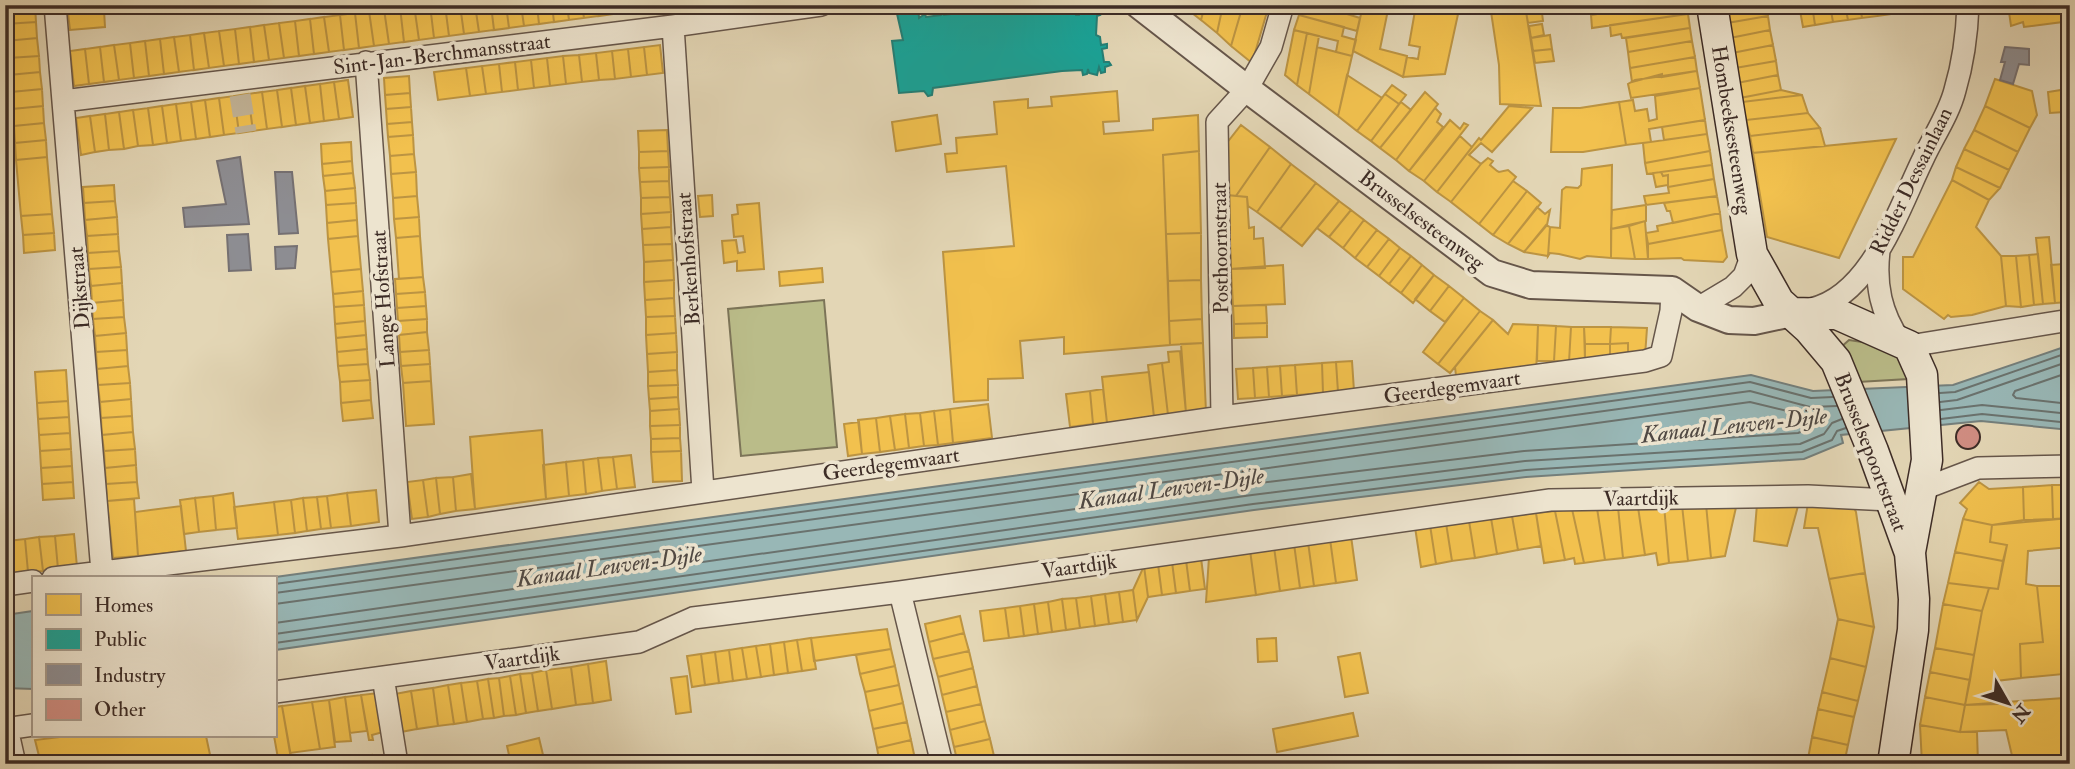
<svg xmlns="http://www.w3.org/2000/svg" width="2075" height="769" font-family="'IM FELL Double Pica',serif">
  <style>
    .green { fill: #babc89; stroke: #7c7458; stroke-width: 2 }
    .water { fill: #98b7b6; stroke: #747f7c; stroke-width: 2 }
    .homes { fill: #f2c14e; stroke: #bc9442; stroke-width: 2 }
    .public { fill: #17a398; stroke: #227f76; stroke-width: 2 }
    .industry { fill: #8d8d92; stroke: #757072; stroke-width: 2 }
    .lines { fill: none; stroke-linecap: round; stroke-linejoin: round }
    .shore { stroke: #6a726e; stroke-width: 2 }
    .building { fill: #d08d82; stroke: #3d2c26; stroke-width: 2 }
    .minor-tunnel { stroke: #c2b498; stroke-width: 21; stroke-dasharray: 21 10; stroke-linecap: butt }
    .minor-casing { stroke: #66564a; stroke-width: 24 }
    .tertiary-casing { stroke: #66564a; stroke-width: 30 }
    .secondary-casing { stroke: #3d2c26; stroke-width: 33 }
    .minor { stroke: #ede4cf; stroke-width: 21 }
    .tertiary { stroke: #ede4cf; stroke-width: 26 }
    .secondary { stroke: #ede4cf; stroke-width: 30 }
    .labels { text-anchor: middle; stroke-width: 7; stroke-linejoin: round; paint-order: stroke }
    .street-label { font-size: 21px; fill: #3d2c26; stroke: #ede4cf }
    .water-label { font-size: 23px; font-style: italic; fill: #4f4843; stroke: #ede4cf }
  </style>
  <rect width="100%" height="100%" fill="#e3d6b5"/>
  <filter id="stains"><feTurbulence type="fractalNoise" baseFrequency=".00286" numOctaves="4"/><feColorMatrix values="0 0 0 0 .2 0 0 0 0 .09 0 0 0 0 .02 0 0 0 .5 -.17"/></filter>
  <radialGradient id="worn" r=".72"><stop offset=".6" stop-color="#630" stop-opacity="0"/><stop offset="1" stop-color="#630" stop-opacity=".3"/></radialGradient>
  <!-- green -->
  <path class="green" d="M824,300L837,447L741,456L728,309Z
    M1849,340L1888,346L1900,360L1908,379L1858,382L1840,348Z"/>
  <!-- water -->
  <path class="water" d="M2070,345V430L1981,421L1841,435L1843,443L1804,459L1526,477L1254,510L275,650V578H268L1751,375L1813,391L1953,385Z
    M33,611V689L5,688V615Z"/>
  <!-- homes -->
  <path class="homes" d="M35,5L36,22L5,24V7Z
    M68,5H103L104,10L68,13Z
    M414,5H430L434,38L419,40Z
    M414,5L419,40L404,42L400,7Z
    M430,5H445L449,36L434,38Z
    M445,5H460L464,34L449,36Z
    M460,5H475L479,32L464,34Z
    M475,5H491L494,30L479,32Z
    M491,5H506L509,28L494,30Z
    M506,5H521L524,26L509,28Z
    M521,5H537L539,24L524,26Z
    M537,5H552L554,22L539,24Z
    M552,5H567L569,20L554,22Z
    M567,5H582L584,18L569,20Z
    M582,5H598L599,16L584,18Z
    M598,5H613L614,14L599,16Z
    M1205,5H1223L1217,33L1201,20Z
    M1205,5L1201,20L1183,6L1184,5Z
    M1223,5H1243L1231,46L1217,33Z
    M1243,5H1269L1252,63L1231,46Z
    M1301,5H1318L1360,18L1357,31L1299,15Z
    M1363,5H1389L1380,49L1407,56L1403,77L1353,51Z
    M1416,5H1460L1445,74L1403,77L1407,57L1418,59L1420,47L1409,45Z
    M1490,5H1525L1541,106L1500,104L1499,65Z
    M1541,5L1543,21L1528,23L1525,6Z
    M1588,5H1650L1591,15Z
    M1650,5H1686L1688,14L1592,28L1591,15Z
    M1738,5H1766L1768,16L1727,23L1724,8Z
    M1799,5H1812L1815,25L1803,27Z
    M1812,5H1830L1833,22L1815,25Z
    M1830,5H1845L1848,20L1833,22Z
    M1845,5H1860L1862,18L1848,20Z
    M1860,5H1875L1878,16L1862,18Z
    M1875,5H1891L1892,14L1878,16Z
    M1891,5H1907L1908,12L1892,14Z
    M2008,5H2070V21L2024,27L2023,22L2011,26Z
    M400,7L404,42L389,44L384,9Z
    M384,9L389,44L374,46L369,11Z
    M104,10L105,27L70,30L68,13Z
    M369,11L374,46L359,48L355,13Z
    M355,13L359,48L344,50L340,15Z
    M1688,14L1690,28L1622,38L1621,34L1611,36L1610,25Z
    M340,15L344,50L329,52L324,17Z
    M1299,15L1344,27L1342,36L1356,40L1352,56L1336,52L1338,41L1294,30Z
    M1768,16L1770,30L1730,38L1727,23Z
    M324,17L329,52L314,54L310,19Z
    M310,19L314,54L299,56L295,21Z
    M295,21L299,56L284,58L279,23Z
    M36,22L37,38L6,41L5,24Z
    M279,23L284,58L269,60L264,25Z
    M1542,24L1544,35L1531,38L1529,26Z
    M264,25L269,60L254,62L250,27Z
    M250,27L254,62L239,64L235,29Z
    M1690,28L1692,41L1628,52L1626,38Z
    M235,29L239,64L224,66L219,31Z
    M1294,30L1307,33L1297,85L1285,75Z
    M1770,30L1773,45L1732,53L1730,38Z
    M219,31L224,66L209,68L204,33Z
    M204,33L209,68L194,70L190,35Z
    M1307,33L1319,36L1309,94L1297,85Z
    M190,35L194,70L179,72L174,37Z
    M1550,35L1552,49L1533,51L1531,38Z
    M174,37L179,72L164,74L160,39Z
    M37,38L39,56L8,58L6,41Z
    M160,39L164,74L149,76L145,41Z
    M145,41L149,76L134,78L130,43Z
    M1692,41L1695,57L1630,68L1628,52Z
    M130,43L134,78L119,80L114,45Z
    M114,45L119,80L104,82L100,47Z
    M660,45L663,73L647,75L644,47Z
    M1773,45L1776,61L1735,68L1732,53Z
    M100,47L104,82L89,84L85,49Z
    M644,47L647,75L631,77L628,49Z
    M1317,47L1352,56L1338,116L1309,94Z
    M85,49L89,84L74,86L70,51Z
    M628,49L631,77L615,79L612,51Z
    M1552,49L1554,61L1535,63L1533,51Z
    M612,51L615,79L599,80L596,53Z
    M596,53L599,80L582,82L579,55Z
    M579,55L582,82L566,84L563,56Z
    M39,56L40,72L9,75L8,58Z
    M563,56L566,84L550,86L547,58Z
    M1695,57L1697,71L1662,77V74L1632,82L1630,68Z
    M547,58L550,86L534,88L531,60Z
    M531,60L534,88L518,90L515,62Z
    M1776,61L1778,75L1737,83L1735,68Z
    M515,62L518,90L502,92L499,64Z
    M499,64L502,92L486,94L482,66Z
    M482,66L486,94L470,96L466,68Z
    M466,68L470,96L438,100L434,72Z
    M1697,71L1700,88L1631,98L1628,84L1635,80Z
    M40,72L42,89L11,92L9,75Z
    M1347,75L1382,98L1357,131L1338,116Z
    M1778,75L1781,90L1740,98L1737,83Z
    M409,76L410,93L385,95L384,78Z
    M1995,79L2032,91L2037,115L2030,128L1985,106Z
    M348,80L353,117L339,119L334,82Z
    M334,82L339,119L324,121L320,84Z
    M320,84L324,121L310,123L305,86Z
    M1392,85L1406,95L1399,104L1385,94Z
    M305,86L310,123L296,125L291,88Z
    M291,88L296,125L282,127L277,90Z
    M1700,88L1705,120L1649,129L1651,142L1626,145L1619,102L1633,100L1635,111L1647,109L1649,121L1657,119L1655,96Z
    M42,89L43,106L12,109L11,92Z
    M277,90L282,127L267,129L262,92Z
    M1781,90L1802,95L1742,102L1740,98Z
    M2061,90L2064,112L2050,113L2048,92Z
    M1117,91L1119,121L1103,122L1104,134L1153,130V119L1198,115L1199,151L1163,155L1170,345L1064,354V337L1020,341L1023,378L988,379V400L954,402L943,252L1014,246L1006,166L947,172L945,154L957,153L956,138L997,134L994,102L1028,99V108L1052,106L1051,97Z
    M262,92L267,129L253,131L248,94Z
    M1425,92L1438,104L1396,160L1380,148Z
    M410,93L411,107L386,109L385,95Z
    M248,94L253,131L239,133L234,96Z
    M1385,94L1399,104L1371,141L1357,131Z
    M1802,95L1808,113L1746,120L1742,102Z
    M234,96L239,133L224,135L219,98Z
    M219,98L224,135L210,137L205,100Z
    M205,100L210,137L196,139L191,102Z
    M191,102L196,139L181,141L176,104Z
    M1401,102L1411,110L1380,148L1371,141Z
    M1619,102L1626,145L1583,152H1551L1553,108H1580Z
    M176,104L181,141L167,143L162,106Z
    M43,106L44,123L14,126L12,109Z
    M162,106L167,143L153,145L148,108Z
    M1509,106L1532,108L1492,152L1481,143L1469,155L1481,164L1451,202L1437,192L1479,138L1481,140Z
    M1985,106L2030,128L2018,152L1974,130Z
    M411,107L412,122L387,124L386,109Z
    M148,108L153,145L138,146L133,110Z
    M1435,108L1441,114L1437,122L1443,127L1409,171L1396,160Z
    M133,110L138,146L124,149L119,112Z
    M119,112L124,149L109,150L105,114Z
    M1808,113L1820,128L1750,136L1746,120Z
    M105,114L109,150L95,152L90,116Z
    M937,115L941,144L896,151L892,122Z
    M90,116L95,152L81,155L76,118Z
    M1450,120L1460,129L1464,123L1468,125L1424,181L1409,171Z
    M1705,120L1707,134L1664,140L1662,127Z
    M412,122L413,135L388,137L387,124Z
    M44,123L46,140L15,143L14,126Z
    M1241,125L1270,147L1236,196L1227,195L1226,144Z
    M1820,128L1825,146L1753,153L1750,136Z
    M667,130L668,151L639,152L638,131Z
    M1974,130L2018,152L2009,170L1964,149Z
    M1707,134L1710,151L1645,163L1643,143Z
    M413,135L414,154L390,156L388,137Z
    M1460,136L1472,147L1437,192L1424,181Z
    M1896,139L1839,258L1767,237L1753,153Z
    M46,140L47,157L16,160L15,143Z
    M351,142L352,161L322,164L321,144Z
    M1270,147L1291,164L1257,212L1248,206L1247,197L1236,196Z
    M1964,149L2009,170L2000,188L1956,167Z
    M668,151L669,167L639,168V152Z
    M1199,151L1201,233L1166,234L1163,155Z
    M1710,151L1712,165L1647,174L1645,163Z
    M414,154L416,172L391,174L390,156Z
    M47,157L52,214L21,216L16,160Z
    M1488,158L1493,161L1490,165L1497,171L1499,172L1508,170L1516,177L1479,224L1451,202L1481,164Z
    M352,161L353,173L323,176L322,164Z
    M1291,164L1316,183L1280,229L1257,212Z
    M1612,165L1611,258L1587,256L1580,259L1559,254L1550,253L1548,256L1550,227L1560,228L1562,190L1566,187L1578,188L1581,185L1582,169Z
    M1712,165L1714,179L1668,187V175L1663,176L1661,172Z
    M669,167V181L640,182L639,168Z
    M1956,167L2000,188L1989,200L1952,180Z
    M416,172L417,196L393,198L391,174Z
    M1661,172L1663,176L1668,175V185L1656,187L1653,173Z
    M353,173L355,188L325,191L323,176Z
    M1714,179L1717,196L1646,205L1644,196L1669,193L1668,187Z
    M1952,180L1989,200L1976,227L2001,256L2006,306L1972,315L1951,317L1948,315L1944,319L1903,289V257H1913Z
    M669,181L670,197L641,198L640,182Z
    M1513,181L1527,191L1493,235L1479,224Z
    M1316,183L1339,201L1302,246L1280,229Z
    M114,185L115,201L84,203L83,187Z
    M355,188L356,203L326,205L325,191Z
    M1527,191L1541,203L1508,244L1493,235Z
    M712,195L713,216L700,217L698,196Z
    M1227,195L1247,197L1249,228L1254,227V239L1263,238L1265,268L1231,269Z
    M417,196L419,217L394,219L393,198Z
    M1717,196L1720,213L1673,223L1670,211H1667L1664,203Z
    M670,197L671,212L641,214V198Z
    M115,201L117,217L85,220L84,203Z
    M1339,201L1351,210L1329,237L1317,228Z
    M356,203L357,220L327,223L326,205Z
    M759,203L764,269L737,271V261L724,263L722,241L736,240L738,253L745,252L743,236L734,237L732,215L738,214L737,205Z
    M1646,205V221L1611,229L1612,210Z
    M1537,207L1545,214L1550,210L1547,225L1524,252L1508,244Z
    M1351,210L1364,220L1343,248L1329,237Z
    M671,212V227L642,229L641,214Z
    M1720,213L1722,230L1648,244L1646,233L1658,231L1657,226Z
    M52,214L54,233L23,235L21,216Z
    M117,217L118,234L87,236L85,220Z
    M419,217L420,236L396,238L394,219Z
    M357,220L358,236L328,239L327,223Z
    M1364,220L1377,230L1355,258L1343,248Z
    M1645,221L1648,259H1635L1629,226Z
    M1546,225L1550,227L1548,256L1524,252Z
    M1629,226L1635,259L1611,258V229Z
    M671,227L672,244L643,245L642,229Z
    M1377,230L1389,239L1367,267L1355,258Z
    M1722,230L1727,257L1723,262L1684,260L1681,258L1648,259V244Z
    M54,233L55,250L24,253L23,235Z
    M1201,233V280L1168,281L1166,234Z
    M118,234L119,251L88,253L87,236Z
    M358,236L361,269L331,272L328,239Z
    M420,236L423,277L399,279L396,238Z
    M2049,237L2055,303L2043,304L2036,238Z
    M1389,239L1400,248L1379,276L1367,267Z
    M672,244L673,260L644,262L643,245Z
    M1400,248L1411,256L1389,284L1379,276Z
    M119,251L121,267L89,269L88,253Z
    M2038,254L2043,304L2034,305L2029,255Z
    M2029,255L2034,305L2021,307L2016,256Z
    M1411,256L1422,265L1401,293L1389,284Z
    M2001,256H2016L2021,307L2006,306Z
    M2070,256V301L2068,302L2064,257Z
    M673,260L674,280L644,282V262Z
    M2064,264L2068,302L2055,303L2051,265Z
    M1283,265L1285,304L1233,306L1231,269Z
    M1422,265L1434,275L1413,303L1401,293Z
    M121,267L122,283L91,286L89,269Z
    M822,268L823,282L780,286L779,272Z
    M361,269L363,291L333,294L331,272Z
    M1434,275L1449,286L1430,311L1415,299Z
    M423,277L425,292L396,294L395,279Z
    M674,280V298L645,300L644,282Z
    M1201,280L1202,319L1169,321L1168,281Z
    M122,283L123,300L92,303L91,286Z
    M1449,286L1464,298L1445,322L1430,311Z
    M363,291L364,305L334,307L333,294Z
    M425,292L426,306L397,308L396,294Z
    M674,298L675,316L646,317L645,300Z
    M1464,298L1480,311L1438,364L1423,352Z
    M123,300L124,317L93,319L92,303Z
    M364,305L365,321L335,324L334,307Z
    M1266,305L1267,323L1234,324L1233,306Z
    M426,306L427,319L398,321L397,308Z
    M1480,311L1493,320L1450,373L1438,364Z
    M675,316L676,333L646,335V317Z
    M124,317L126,333L95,336L93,319Z
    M427,319V332L399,335L398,321Z
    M1202,319L1203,343L1170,345L1169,321Z
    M1493,320L1508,334L1513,324L1538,325L1536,375L1457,384L1455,367Z
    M365,321L366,335L336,338L335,324Z
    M1267,323V337L1234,338V324Z
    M1538,325L1556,326L1554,361H1537Z
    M1556,326L1571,327L1569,362L1554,361Z
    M1571,327H1584L1585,361L1569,362Z
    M1584,327H1611L1610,344H1585Z
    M1611,327L1647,328L1645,356L1628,358V343L1610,344Z
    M427,332L429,350L400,352L399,335Z
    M126,333L127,350L96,352L95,336Z
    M676,333L677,352L647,354L646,335Z
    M366,335L367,349L337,352L336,338Z
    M1203,343L1206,412L1186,413L1181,344Z
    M1628,343V358L1610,359V344Z
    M1585,344H1610V359L1585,361Z
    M367,349L368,364L338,366L337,352Z
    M127,350L128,366L97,369L96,352Z
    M429,350L430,364L401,366L400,352Z
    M1180,351L1186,413L1168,415L1162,363L1169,362L1168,352Z
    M677,352V370L648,372L647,354Z
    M1352,361L1354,391L1338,392L1336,362Z
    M1336,362L1338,392L1323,393L1322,363Z
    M1162,363L1168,415L1154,417L1148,365Z
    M1322,363L1323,393L1297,395L1295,365Z
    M368,364L370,380L340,382L338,366Z
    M430,364L431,381L403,383L401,366Z
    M1295,365L1297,395L1282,396L1280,366Z
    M128,366L130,383L98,385L97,369Z
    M1280,366L1282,396L1269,397L1267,367Z
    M1267,367L1269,397L1255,398L1253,368Z
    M1253,368L1255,398L1238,399L1236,369Z
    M66,370L68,401L37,403L35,372Z
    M677,370L678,385L648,386V372Z
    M1149,372L1154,417L1107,423L1102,377Z
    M370,380L371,400L341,403L340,382Z
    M431,381L434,424L406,426L403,383Z
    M130,383L131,399L100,402L98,385Z
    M678,385V397L649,399L648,386Z
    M1103,389L1107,423L1093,424L1090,391Z
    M1090,391L1093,424L1070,427L1066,394Z
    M678,397L679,409L650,411L649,399Z
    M131,399L132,416L101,418L100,402Z
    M371,400L373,418L343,421L341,403Z
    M68,401L69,417L38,419L37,403Z
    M988,404L992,438L953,443L950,409Z
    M679,409L680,425L650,426V411Z
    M950,409L953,443L938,445L934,411Z
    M934,411L938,445L924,446L920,413Z
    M920,413L924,446L909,448L905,414Z
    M905,414L909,448L895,450L890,416Z
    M132,416L133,432L102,435L101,418Z
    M890,416L895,450L880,452L876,418Z
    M69,417L70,433L39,435L38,419Z
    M876,418L880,452L862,454L858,420Z
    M859,422L862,454L848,456L844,424Z
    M680,425V438L651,439L650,426Z
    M542,430L546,499L475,509L470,437Z
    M133,432L135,449L104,451L102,435Z
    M70,433L71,449L40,451L39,435Z
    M680,438L681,451L651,452V439Z
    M71,449L72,466L41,468L40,451Z
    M135,449L136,465L105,468L104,451Z
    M681,451L682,481L653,482L651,452Z
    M631,455L635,487L617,489L613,457Z
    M613,457L617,489L602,491L598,458Z
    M598,458L602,491L586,494L583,460Z
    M583,460L586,494L569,496L566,462Z
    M566,462L569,496L546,499L543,465Z
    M136,465L137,482L106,484L105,468Z
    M72,466L73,482L42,484L41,468Z
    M471,474L475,509L456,511L453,477Z
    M453,477L456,511L440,514L436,478Z
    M436,478L440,514L428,517L423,480Z
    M423,480L428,517L412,519L407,482Z
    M73,482L74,498L43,500L42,484Z
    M137,482L139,498L107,501L106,484Z
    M1979,482L1989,489L2023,487L2024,520L1992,525L1963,519L1967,509L1960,503Z
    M2052,485L2053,519L2024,520L2023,487Z
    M2052,485H2068L2070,518L2053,519Z
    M376,490L379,522L351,526L347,493Z
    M233,493L237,528L216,530L213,496Z
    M347,493L351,526L331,528L327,496Z
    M213,496L216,530L199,532L195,498Z
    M327,496L331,528L321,529L317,497Z
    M317,497L321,529L307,531L303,498Z
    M195,498L199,532L184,534L180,500Z
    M303,498L307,531L295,533L291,500Z
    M134,499L138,556L113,558L107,501Z
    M291,500L295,533L278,535L274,502Z
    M274,502L278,535L238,539L234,507Z
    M1737,503L1725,556L1711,558L1706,504Z
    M1808,503L1853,505L1856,512L1865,573L1829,579L1818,528H1804Z
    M1706,504L1711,558L1688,561L1682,505Z
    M1757,504L1798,506L1787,546L1754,541Z
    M1664,505H1682L1688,561L1669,563Z
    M1664,505L1669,563L1658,565L1656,553L1645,555L1638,507Z
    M181,506L186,551L138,556L135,512Z
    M1618,507H1638L1645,555L1623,558Z
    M1618,507L1623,558L1605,560L1597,508Z
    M1597,508L1605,560L1584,563L1572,509Z
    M1572,509L1584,563L1575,564L1574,558L1565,560L1555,511Z
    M1555,511L1565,560L1544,563L1536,513Z
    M1536,513L1541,546L1518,550L1512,516Z
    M1512,516L1518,550L1497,554L1491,518Z
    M1491,518L1497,554L1475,558L1469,521Z
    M2070,518V547L2028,551L2026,584L2037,586L2043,642L2020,644L2021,678L1996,681L1998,704L1965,705L1982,611L1989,588L1998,589L2007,545L1990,542L1992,525Z
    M1963,519L1992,525L1990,542L2007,545L2003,561L1955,552Z
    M1469,521L1475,558L1452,561L1446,523Z
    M1446,523L1452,561L1436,564L1430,525Z
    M1430,525L1436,564L1421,567L1415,527Z
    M74,534L77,567L58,569L55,536Z
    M55,536L58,569L43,571L39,537Z
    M1351,536L1357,580L1336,583L1330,539Z
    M39,537L43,571L28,572L25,539Z
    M25,539L28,572L12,574L8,541Z
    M1330,539L1336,583L1314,586L1308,542Z
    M5,541H8L12,574L5,575Z
    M1308,542L1314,586L1300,588L1294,544Z
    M1294,544L1300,588L1280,591L1274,547Z
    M1274,547L1280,591L1256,595L1250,550Z
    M1250,550L1256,595L1206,602L1209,557Z
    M1955,552L2003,561L1998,589L1948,583Z
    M1201,558L1205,589L1190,591L1186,560Z
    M1186,560L1190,591L1176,593L1172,562Z
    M1172,562L1176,593L1162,595L1158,564Z
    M1158,564L1162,595L1148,597L1144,566Z
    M1144,566L1148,597L1137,620L1133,590Z
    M1865,573L1874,627L1838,619L1829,579Z
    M1948,583L1989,588L1982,611L1943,604Z
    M2037,586H2063L2070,621V764H2014L2006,730L1960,732L1965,705L2064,698L2063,674L2021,678L2020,644L2043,642Z
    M1133,590L1137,620L1123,622L1119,592Z
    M1119,592L1123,622L1109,624L1105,594Z
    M1105,594L1109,624L1095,626L1091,596Z
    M1091,596L1095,626L1080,628L1076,598Z
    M1076,598L1080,628L1066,630L1062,599Z
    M1062,599L1066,630L1052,632L1048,602Z
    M1048,602L1052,632L1038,634L1034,604Z
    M1034,604L1038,634L1024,636L1020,606Z
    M1943,604L1982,611L1974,655L1935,648Z
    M1020,606L1024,636L1009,638L1005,608Z
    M1005,608L1009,638L984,641L980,611Z
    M960,616L964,633L929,642L925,624Z
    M1838,619L1874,627L1866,667L1830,658Z
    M887,629L891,649L814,661L811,638Z
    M964,633L969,651L933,659L929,642Z
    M811,638L816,669L802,671L797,640Z
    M1276,638L1277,661L1258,662L1257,639Z
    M797,640L802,671L788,673L784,642Z
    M784,642L788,673L774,675L770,644Z
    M770,644L774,675L761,677L756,646Z
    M756,646L761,677L747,679L742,648Z
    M742,648L747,679L733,681L729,650Z
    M1935,648L1974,655L1970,680L1930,672Z
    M891,649L895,666L860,674L856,655Z
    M729,650L733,681L719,683L715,652Z
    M969,651L973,668L938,677L933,659Z
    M715,652L719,683L705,685L701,654Z
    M1360,653L1368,693L1345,697L1338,657Z
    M701,654L705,685L692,687L687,656Z
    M1830,658L1866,667L1858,701L1822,692Z
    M606,661L611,700L593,703L588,664Z
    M588,664L593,703L576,705L571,667Z
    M895,666L899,685L865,692L860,674Z
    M571,667L576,705L552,709L546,670Z
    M973,668L977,686L942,695L938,677Z
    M546,670L552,709L538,711L532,673Z
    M1930,672L1970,680L1965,705L1925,697Z
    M532,673L538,711L526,713L520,674Z
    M520,674L526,713L516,715L510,676Z
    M510,676L516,715L504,716L499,678Z
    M687,676L691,712L676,714L671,678Z
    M499,678L504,716L494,718L488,679Z
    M488,679L494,718L483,719L477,681Z
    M477,681L483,719L467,722L461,683Z
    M461,683L467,722L454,724L448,685Z
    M448,685L454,724L438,726L433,688Z
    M899,685L903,703L869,711L865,692Z
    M977,686L981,704L946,712L942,695Z
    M433,688L438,726L417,729L411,691Z
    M411,691L417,729L401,732L395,694Z
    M1822,692L1858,701L1854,717L1818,709Z
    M378,693L383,732L372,735L373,740H369L361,695Z
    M361,695L367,731L350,733L345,697Z
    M345,697L351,741L335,742L329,700Z
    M1925,697L1965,705L1960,732L1920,725Z
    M329,700L335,747L320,749L312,702Z
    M312,702L320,749L290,753L282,706Z
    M903,703L907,722L873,729L869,711Z
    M981,704L985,721L950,730L946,712Z
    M282,706L292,762L279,764L274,736L275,707Z
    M1818,709L1854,717L1848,745L1812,737Z
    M1353,713L1358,736L1277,752L1273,729Z
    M985,721L990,739L954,747L950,730Z
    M907,722L911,740L877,748L873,729Z
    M1920,725L1960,732H1977L1978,764H1922Z
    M68,736H206L212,764H41L35,740Z
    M1812,737L1848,745L1844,764H1807Z
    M539,738L544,759L524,764H511L507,746Z
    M990,739L994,756L958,764L954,747Z
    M911,740L915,759L894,764H880L877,748Z
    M372,755L375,764H355L354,758Z"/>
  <!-- public -->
  <path class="public" d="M895,5H918L919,18L925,14L926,17L941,15L943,12L944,15L960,13L959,10L980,7L981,10L985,9L984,5H992V8H997L996,5L999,7L1074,5L1076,15H1079L1081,7L1084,6L1089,13L1096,8L1100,15L1097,16L1096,35L1100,37L1101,45L1107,44V48L1102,49L1104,62H1109L1111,65L1105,67V72L1101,73L1099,67L1097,75L1089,73L1088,69L1087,74L1083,75L1082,70L1062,71L933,88L932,95L928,96L924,91L899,93L892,41L903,40Z"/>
  <!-- industry -->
  <path class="industry" d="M2005,47L2029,49V65L2019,64L2013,84L2000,80L2005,62H2001Z
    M240,157L249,224L185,227L183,208L226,204L217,161Z
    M275,172H292L298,233L279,234Z
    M248,234L251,270L229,271L227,235Z
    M297,246L295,268L276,269L275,247Z"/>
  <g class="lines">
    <!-- shore -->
    <path class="shore" d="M2070,372L2015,391L2013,395L2016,398L2070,404
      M1940,393L1955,392L2070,352
      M1940,402L1957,400L2070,361
      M1941,410L1982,405L2070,414
      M1941,419L1982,414L2070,423
      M275,584L1750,382L1811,398L1833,397
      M275,593L1750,391L1810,407L1837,406
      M275,604L1750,402L1816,418L1819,421L1816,426L1798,433L1524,451L1251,484L275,623
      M275,634L1252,495L1525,461L1800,444L1824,434L1832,423L1842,419
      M275,643L1253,504L1526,470L1802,452L1832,440L1837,431L1846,428"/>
  </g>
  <!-- building -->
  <path class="building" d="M1956 437a12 12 0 1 1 24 0a12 12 0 1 1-24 0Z"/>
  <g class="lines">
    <!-- minor-tunnel -->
    <path class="minor-tunnel" d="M240,95L246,132"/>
    <!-- minor casing -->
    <g class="minor-casing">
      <path id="minor" d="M55,5L102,572
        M673,26L703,491
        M366,62L400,536
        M63,101L673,26L821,5
        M1879,251C1875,285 1881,313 1900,341
        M1698,308L1733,287L1744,276L1752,254
        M1811,309C1871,296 1899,208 1923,159C1933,137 1949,114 1955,90C1963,63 1967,33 1968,5
        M1909,346L2070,320
        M1222,417L1217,122L1247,89L1271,47L1283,5
        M1923,489L1978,468L2070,466
        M53,578L400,536L1222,417L1645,361L1661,356L1671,311L1672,290
        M5,585L33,581
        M900,592L942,764
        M383,677L397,764
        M275,692L639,642L693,618L900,592L1550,500L1808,496L1890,500
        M7,728L15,764
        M5,729L33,725"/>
    </g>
    <!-- tertiary casing -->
    <g class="tertiary-casing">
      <path id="tertiary" d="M1139,5L1247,89L1492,273L1531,285L1672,290L1698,308L1729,320L1754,321L1792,313"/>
    </g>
    <!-- secondary casing -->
    <g class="secondary-casing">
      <path id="secondary" d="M1712,5L1752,254L1779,302L1809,329L1836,361L1873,451L1910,553L1914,599L1913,630L1893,764
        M1792,313L1837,314L1909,346L1922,375L1927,460L1910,552"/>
    </g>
    <!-- minor -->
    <use href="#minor" class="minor"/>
    <!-- tertiary -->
    <use href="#tertiary" class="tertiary"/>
    <!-- secondary -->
    <use href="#secondary" class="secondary"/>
  </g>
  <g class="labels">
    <!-- street labels -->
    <g class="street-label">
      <text transform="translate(442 54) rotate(-7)" y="7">Sint-Jan-Berchmansstraat</text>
      <text transform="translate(1732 130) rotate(81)" y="7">Hombeeksesteenweg</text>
      <text transform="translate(1911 181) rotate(-64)" y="7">Ridder Dessainlaan</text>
      <text transform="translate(1422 220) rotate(37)" y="7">Brusselsesteenweg</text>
      <text transform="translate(1220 248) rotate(-91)" y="7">Posthoornstraat</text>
      <text transform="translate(688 259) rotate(-94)" y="7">Berkenhofstraat</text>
      <text transform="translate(79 288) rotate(-95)" y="7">Dijkstraat</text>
      <text transform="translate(383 299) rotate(-94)" y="7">Lange Hofstraat</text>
      <text transform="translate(1452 387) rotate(-8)" y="7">Geerdegemvaart</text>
      <text transform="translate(1871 452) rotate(69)" y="7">Brusselsepoortstraat</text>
      <text transform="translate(891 464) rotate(-8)" y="7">Geerdegemvaart</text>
      <text transform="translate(1641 498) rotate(-1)" y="7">Vaartdijk</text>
      <text transform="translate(1079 566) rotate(-8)" y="7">Vaartdijk</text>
      <text transform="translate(522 658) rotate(-8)" y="7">Vaartdijk</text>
    </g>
    <!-- water labels -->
    <g class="water-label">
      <text transform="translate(1734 425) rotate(-6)" y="8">Kanaal Leuven-Dijle</text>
      <text transform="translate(1171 488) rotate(-8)" y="8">Kanaal Leuven-Dijle</text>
      <text transform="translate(609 566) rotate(-8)" y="8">Kanaal Leuven-Dijle</text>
    </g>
  </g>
  <!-- margin -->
  <rect width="2075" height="769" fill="none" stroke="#e3d6b5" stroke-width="28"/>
  <rect x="7" y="7" width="2061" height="755" fill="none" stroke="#3d2c26" stroke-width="3.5"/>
  <rect x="14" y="14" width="2047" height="741" fill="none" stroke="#3d2c26" stroke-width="2"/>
  <!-- legend -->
  <rect x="32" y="576" width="245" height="161" fill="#ede4cf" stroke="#a79a8b" stroke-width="2"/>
  <rect x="46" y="594" width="35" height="21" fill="#f2c14e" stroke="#a79a8b" stroke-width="2"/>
  <text x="94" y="612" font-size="21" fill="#3d2c26">Homes</text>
  <rect x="46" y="629" width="35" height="21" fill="#17a398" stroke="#a79a8b" stroke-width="2"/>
  <text x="94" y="646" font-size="21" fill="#3d2c26">Public</text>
  <rect x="46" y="664" width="35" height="21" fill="#8d8d92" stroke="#a79a8b" stroke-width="2"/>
  <text x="94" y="682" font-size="21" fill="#3d2c26">Industry</text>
  <rect x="46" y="699" width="35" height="21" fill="#d08d82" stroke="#a79a8b" stroke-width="2"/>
  <text x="94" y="716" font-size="21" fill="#3d2c26">Other</text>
  <!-- north arrow -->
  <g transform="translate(2008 703) rotate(129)" stroke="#ede4cf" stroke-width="5" paint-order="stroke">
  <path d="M0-5L12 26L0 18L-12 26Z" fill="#3d2c26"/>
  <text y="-10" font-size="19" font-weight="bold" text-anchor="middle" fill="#3d2c26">N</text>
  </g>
  <rect width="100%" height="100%" filter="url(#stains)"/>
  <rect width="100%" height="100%" fill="url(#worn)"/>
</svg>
